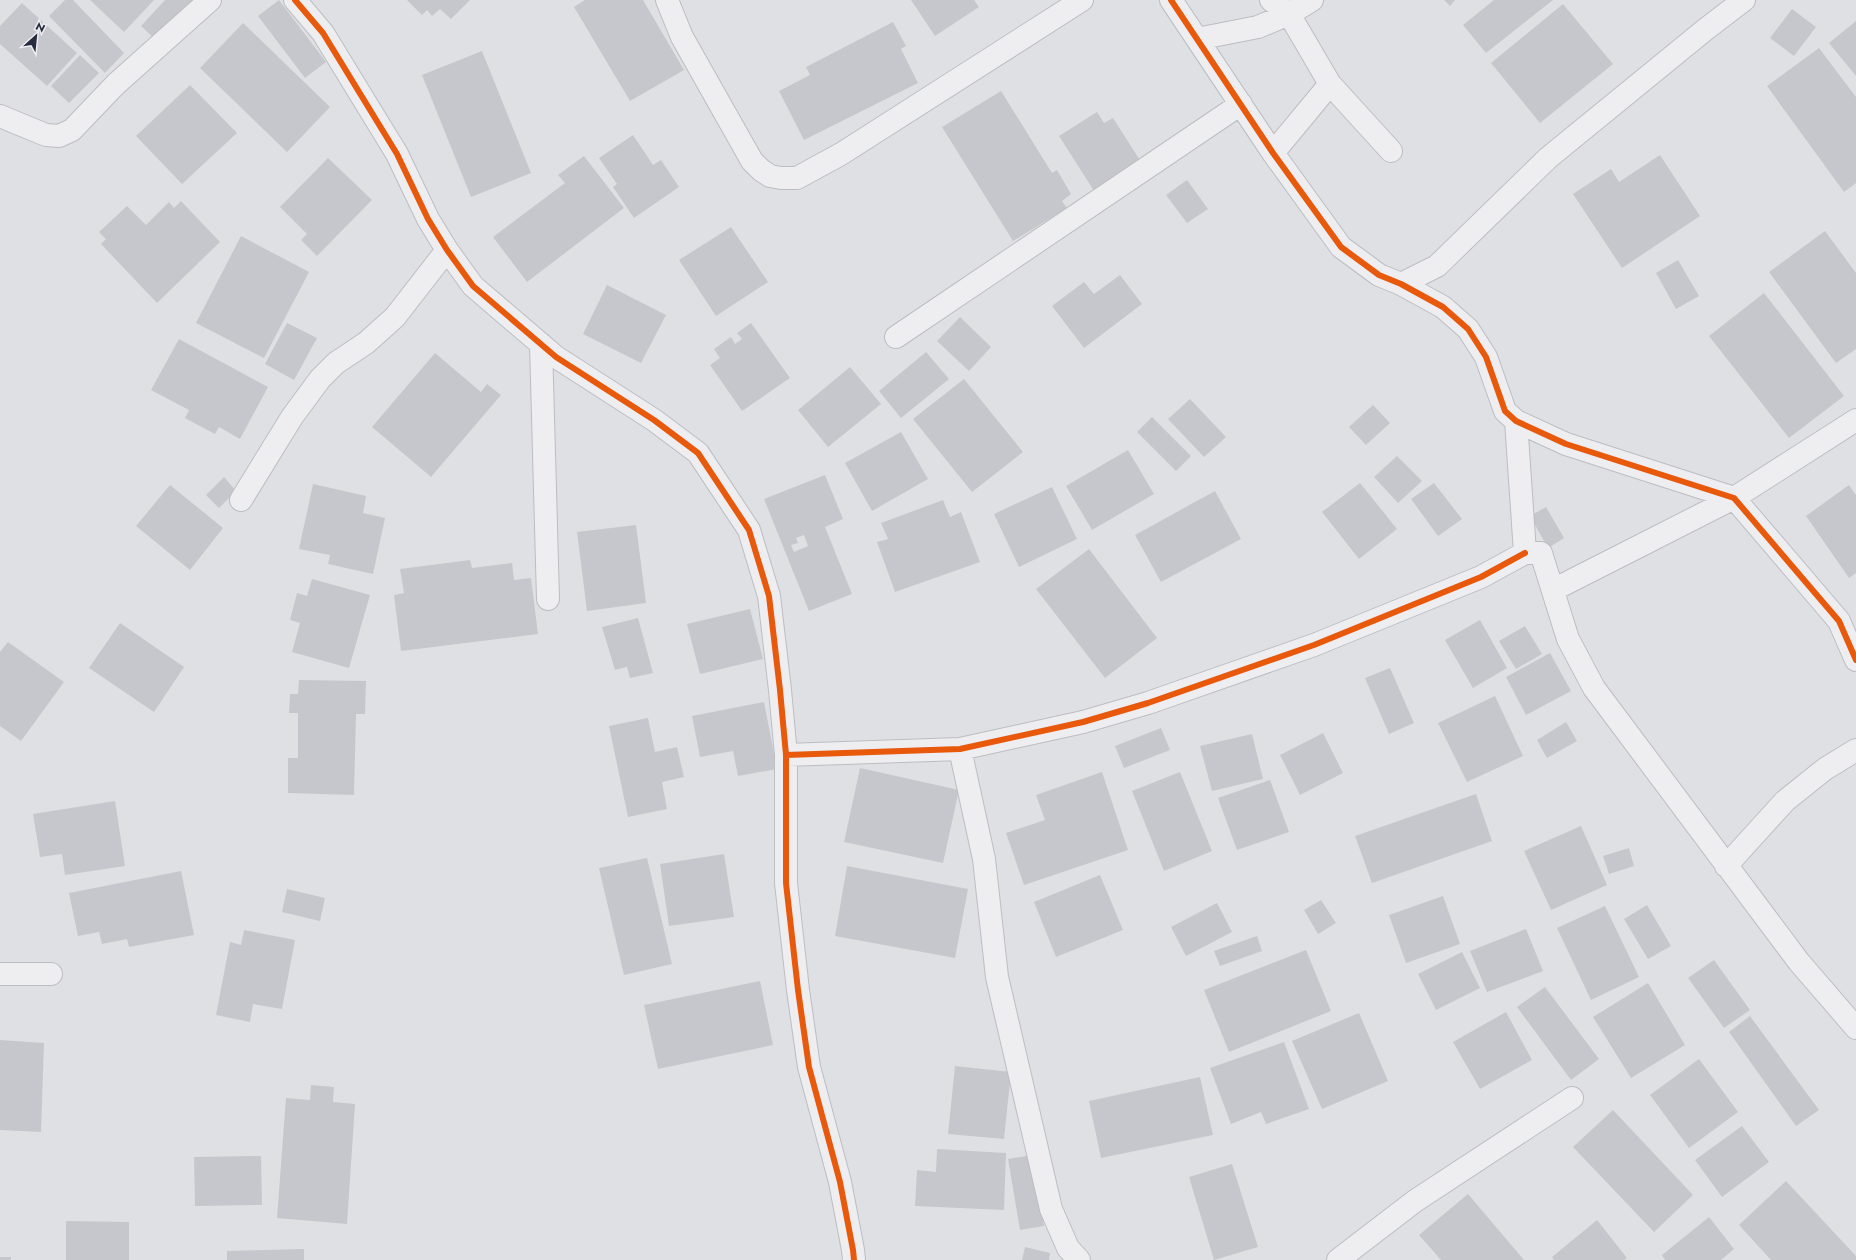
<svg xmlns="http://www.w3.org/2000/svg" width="1856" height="1260" font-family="Jost,sans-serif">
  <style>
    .building { fill: #c6c7cc; fill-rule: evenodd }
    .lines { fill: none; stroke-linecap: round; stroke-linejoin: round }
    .minor-casing { stroke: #bcbdc1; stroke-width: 24 }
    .minor { stroke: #eeeef1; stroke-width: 22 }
    .cycleway-casing { stroke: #eceef4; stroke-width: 8 }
    .cycleway { stroke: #e8590c; stroke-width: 6 }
  </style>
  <rect width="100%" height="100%" fill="#dfe0e4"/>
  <!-- building -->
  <path class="building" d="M65,0H73L124,53L105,73L49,16Z
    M90,0H154L124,32Z
    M165,0H193L156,40L141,26Z
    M279,0L326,62L305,78L258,16Z
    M407,0H470L451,19L440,9L432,16L427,10L422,15Z
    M585,0H643L684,70L630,101L574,7Z
    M911,0H974L979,7L935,36Z
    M1444,0H1455L1450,6Z
    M1494,0H1553L1486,53L1463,25Z
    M22,3L77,53L47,86L0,44V26Z
    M1563,4L1613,64L1540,123L1491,63Z
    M1792,9L1816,27L1794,56L1770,38Z
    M1856,21V76L1829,43Z
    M893,22L906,46L901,49L918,83L804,140L779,91L810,75L806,67Z
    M243,23L330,107L287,152L200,68Z
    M1819,48L1856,97V183L1844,192L1767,86Z
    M482,51L531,173L471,197L422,75Z
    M80,55L99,73L69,103L51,86Z
    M190,85L237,133L182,184L136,136Z
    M1001,91L1052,173L1057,170L1071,194L1062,201L1067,208L1013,241L942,127Z
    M1097,112L1104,123L1113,118L1143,165L1096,194L1059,136Z
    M633,135L653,165L661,160L679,187L634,218L613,187L617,184L599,158Z
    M1660,155L1700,216L1622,268L1573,194L1611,169L1619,182Z
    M584,156L624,208L527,282L493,237L565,183L558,175Z
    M328,158L372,200L317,256L301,240L307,234L280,207Z
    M1187,180L1208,209L1187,223L1166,195Z
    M181,201L220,242L157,303L101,244L106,239L99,232L127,206L146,225L169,202L174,208Z
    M731,227L768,282L716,316L679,260Z
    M1825,231L1856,273V349L1836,363L1769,272Z
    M241,236L309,272L264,358L196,323Z
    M1678,260L1699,296L1676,309L1656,273Z
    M1120,275L1142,304L1084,348L1052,306L1084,282L1094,294Z
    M607,285L666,315L641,363L583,334Z
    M1764,293L1844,396L1789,438L1709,336Z
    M960,317L991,347L969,371L937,341Z
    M287,323L317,338L294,380L265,364Z
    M751,323L790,378L742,411L710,365L720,358L714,349L731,337L735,344L742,339L737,333Z
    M179,339L268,387L240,439L219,427L215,434L185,418L189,410L151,390Z
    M926,352L949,379L901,418L879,391Z
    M435,353L481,392L487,384L501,395L431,477L372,427Z
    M850,367L881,404L828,447L798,410Z
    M964,379L1023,452L972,492L913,419Z
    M1190,399L1226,437L1204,457L1168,419Z
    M1373,405L1390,423L1366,445L1349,427Z
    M1152,417L1191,456L1176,471L1137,432Z
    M901,432L928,479L872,511L845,463Z
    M1128,450L1154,494L1092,530L1066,486Z
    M1397,456L1422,481L1398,503L1374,477Z
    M825,475L843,519L825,527L852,594L809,611L764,499ZM804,535L808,546L794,552L791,545L798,543L796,538Z
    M224,477L236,491L219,508L206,495Z
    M1360,483L1397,529L1359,559L1322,512Z
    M1434,483L1462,519L1438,536L1411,499Z
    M313,484L366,496L363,513L385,518L373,574L328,564L330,555L299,549Z
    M170,485L223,528L190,570L136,526Z
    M1849,485L1856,495V573L1849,578L1806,516Z
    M1052,487L1077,539L1019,567L994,514Z
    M1215,491L1241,539L1161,582L1135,535Z
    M943,500L950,517L961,512L980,562L895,592L877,542L888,539L881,523Z
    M1546,507L1564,538L1548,548L1530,516Z
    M636,525L646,603L587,611L577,532Z
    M1089,549L1157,638L1105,678L1036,589Z
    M470,560L472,568L512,563L514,580L531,578L538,634L401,651L394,595L404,593L400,569Z
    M312,579L370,595L349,668L292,652L300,623L290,620L297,593L307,596Z
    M750,609L763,659L700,674L687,624Z
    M638,618L653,673L630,678L627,667L615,670L602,627Z
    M1480,620L1507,668L1473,688L1445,640Z
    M120,623L184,667L154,712L89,668Z
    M1525,626L1542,654L1516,669L1499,641Z
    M8,642L64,682L21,741L0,726V652Z
    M1550,653L1571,691L1526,715L1506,677Z
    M1390,668L1414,723L1389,734L1365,678Z
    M299,680L366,681L365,714H356L354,795L288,793V758H298V713H289L290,694H298Z
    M1495,696L1523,756L1467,782L1438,723Z
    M764,702L777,769L738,776L733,751L700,757L692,716Z
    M648,718L655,752L677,747L684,777L662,782L667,809L628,817L609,726Z
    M1566,722L1577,741L1547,758L1537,740Z
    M1161,728L1170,750L1124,768L1115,746Z
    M1323,733L1343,773L1300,795L1280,755Z
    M1252,734L1263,779L1212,791L1200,746Z
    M860,768L959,790L943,863L844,842Z
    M1102,772L1128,850L1024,885L1006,833L1045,820L1036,795Z
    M1180,772L1212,851L1164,871L1132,791Z
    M1270,780L1289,832L1237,850L1218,798Z
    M1476,794L1492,841L1372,883L1355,836Z
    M115,801L125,866L65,875L62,854L40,857L33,814Z
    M1581,826L1607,885L1551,910L1524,851Z
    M1629,848L1634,866L1609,874L1603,856Z
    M724,854L734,917L669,926L660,864Z
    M647,858L672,964L624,975L599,868Z
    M847,866L968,889L955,958L835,936Z
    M181,871L194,935L129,947L127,939L102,944L99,932L78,936L69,893Z
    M1100,875L1123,930L1056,957L1034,902Z
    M287,889L325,898L320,921L282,912Z
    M1443,896L1460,944L1406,963L1389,915Z
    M1321,900L1336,923L1318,934L1304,910Z
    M1217,903L1232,932L1186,956L1171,927Z
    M1647,905L1671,946L1648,959L1624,919Z
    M1605,906L1639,977L1591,1000L1557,928Z
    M1526,929L1543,971L1487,992L1470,951Z
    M244,930L295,940L282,1009L253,1004L250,1022L216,1015L230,942L241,945Z
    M1257,936L1262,951L1220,966L1214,951Z
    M1306,950L1331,1011L1229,1052L1204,990Z
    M1462,952L1480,988L1436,1010L1418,974Z
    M1714,960L1750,1010L1724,1028L1688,978Z
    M760,981L773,1045L658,1069L644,1005Z
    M1648,983L1685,1045L1631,1078L1593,1017Z
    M1545,987L1599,1059L1571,1080L1517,1007Z
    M1506,1012L1532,1060L1480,1089L1453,1042Z
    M1359,1013L1388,1081L1322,1109L1292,1041Z
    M1750,1016L1819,1110L1796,1126L1729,1032Z
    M0,1040L44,1043L41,1132L0,1130Z
    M1284,1042L1309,1109L1266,1124L1261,1112L1231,1124L1210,1068Z
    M1699,1059L1738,1112L1689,1148L1650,1095Z
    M955,1066L1011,1072L1004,1139L948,1134Z
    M1200,1077L1213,1135L1101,1158L1089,1101Z
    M311,1085L334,1087L333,1102L355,1104L347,1224L277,1218L286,1098L310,1100Z
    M1613,1110L1693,1195L1654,1232L1573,1147Z
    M1742,1126L1769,1162L1722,1197L1695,1160Z
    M937,1149L1006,1153L1004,1210L915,1206L917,1170L936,1172Z
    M1032,1155L1044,1226L1020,1230L1008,1159Z
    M261,1156L262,1205L195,1206L194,1157Z
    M1232,1164L1258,1247L1214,1260L1189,1177Z
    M1786,1181L1856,1256V1260H1771L1739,1225Z
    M1468,1194L1524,1260H1441L1419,1235Z
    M1709,1217L1734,1249L1721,1260H1665L1662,1255Z
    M1597,1220L1627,1258L1624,1260H1554L1552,1257Z
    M66,1221L129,1222V1260H66Z
    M1025,1247L1050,1253L1049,1260H1022Z
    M304,1249V1260H227V1251Z
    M0,1257H11V1260H0Z"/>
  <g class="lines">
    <!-- minor casing -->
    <g class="minor-casing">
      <path id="minor" d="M295,0L323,33L397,154L428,219L447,250L473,286L556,357L654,420L698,453L749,530L769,596L780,690L786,755V883L798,990L809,1067L840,1182L853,1250L854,1260
        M667,0L682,37L752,161L761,170L770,176L781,178H797L841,154L1082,0
        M1171,0L1273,153L1341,247L1379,275L1401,284L1443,307L1468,329L1486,357L1505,411L1516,421L1566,444L1734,498L1839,621L1856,660
        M1312,0L1289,14L1330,84L1391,151
        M1197,39L1258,27L1289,14L1271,0
        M0,116L46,135L59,136L72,130L116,84L210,0
        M1273,153L1330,84
        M1401,284L1437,266L1548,158L1706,29L1744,0
        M896,337L1241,104
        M541,344L548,599
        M1516,421L1525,553H1541L1568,639L1594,688L1799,962L1856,1028
        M241,500L292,417L320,379L336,363L366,343L395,317L447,250
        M1553,590L1734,498L1856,420
        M960,749L984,859L997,977L1051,1209L1068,1248L1079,1260
        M786,755L960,749L1083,722L1148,703L1314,645L1481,577L1525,553
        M1726,866L1785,801L1825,769L1856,750
        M0,974H51
        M1338,1260L1415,1201L1572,1098"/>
    </g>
    <!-- minor -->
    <use href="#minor" class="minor"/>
    <!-- cycleway casing -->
    <g class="cycleway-casing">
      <path id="cycleway" d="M295,0L323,33L397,154L428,219L447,250L473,286L556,357L654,420L698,453L749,530L769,596L780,690L786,755V883L798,990L809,1067L840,1182L853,1250L854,1260
        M1171,0L1273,153L1341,247L1379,275L1401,284L1443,307L1468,329L1486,357L1505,411L1516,421L1566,444L1734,498L1839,621L1856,660
        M786,755L960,749L1083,722L1148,703L1314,645L1481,577L1525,553"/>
    </g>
    <!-- cycleway -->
    <use href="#cycleway" class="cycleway"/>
  </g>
  <!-- north arrow -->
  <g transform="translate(36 36) rotate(27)" stroke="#eceef4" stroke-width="3" paint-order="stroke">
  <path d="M0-3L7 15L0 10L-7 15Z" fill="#262b3d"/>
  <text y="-6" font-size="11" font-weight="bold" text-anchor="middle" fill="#262b3d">N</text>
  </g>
</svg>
